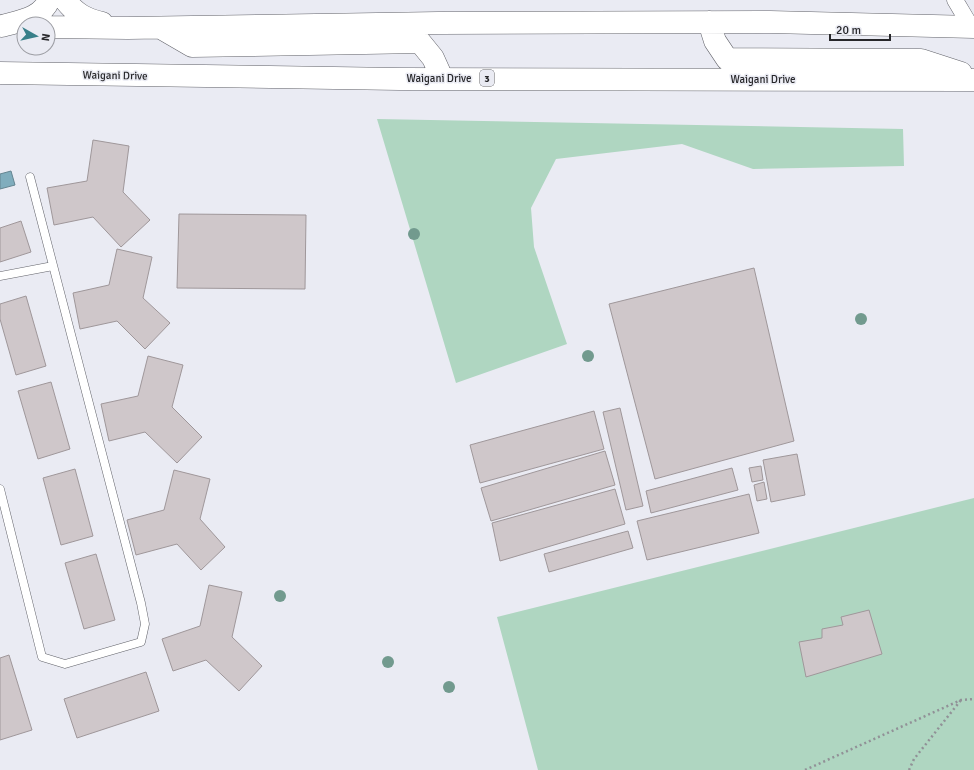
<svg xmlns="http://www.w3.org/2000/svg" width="974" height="770" font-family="Signika,sans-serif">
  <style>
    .green { fill: #afd6c1 }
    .water { fill: #80adbd; stroke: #658591 }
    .building { fill: #cfc7ca; stroke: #9f979a }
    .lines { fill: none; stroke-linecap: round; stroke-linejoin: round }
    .lane-casing { stroke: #62636a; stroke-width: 9 }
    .street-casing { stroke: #62636a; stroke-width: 17 }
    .highway-casing { stroke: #62636a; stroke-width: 23 }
    .path { stroke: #919197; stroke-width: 2.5; stroke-dasharray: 2 3; stroke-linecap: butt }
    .lane { stroke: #fff; stroke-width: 8 }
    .street { stroke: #fff; stroke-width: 16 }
    .highway { stroke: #fff; stroke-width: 22 }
    .tree { fill: #729a8e }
    .labels { text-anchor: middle; stroke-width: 3; stroke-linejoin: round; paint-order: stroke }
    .shield { fill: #eaebf3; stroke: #626266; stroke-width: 1 }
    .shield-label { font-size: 10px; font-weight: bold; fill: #27272a }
    .street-label { font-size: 11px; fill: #27272a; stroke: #eaebf3 }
  </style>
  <rect width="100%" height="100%" fill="#eaebf3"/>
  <!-- green -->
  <path class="green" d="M377,119L903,129L904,166L753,169L682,144L556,159L531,208L534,247L567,344L456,383Z
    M974,498V770H538L497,617Z"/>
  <!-- water -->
  <path class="water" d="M11,171L15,185L0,189V174Z"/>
  <!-- building -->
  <path class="building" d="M93,140L129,146L123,192L150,220L121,247L93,217L54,225L47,188L87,181Z
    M179,214L306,215L305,289L177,288Z
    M21,221L31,252L0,262V228Z
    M117,249L152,257L143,298L170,323L145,349L117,321L80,329L73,293L109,285Z
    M754,268L794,441L655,479L609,304Z
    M26,296L46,366L16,375L0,319V304Z
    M148,356L183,365L172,407L202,437L177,463L145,432L109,441L101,404L138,396Z
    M51,382L70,449L38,459L18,391Z
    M620,408L643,506L626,510L603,412Z
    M594,411L604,449L480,483L470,445Z
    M605,451L615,485L491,521L481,488Z
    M797,454L805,495L771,502L763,460Z
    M761,466L763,480L752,482L749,468Z
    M732,468L738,490L651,513L646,491Z
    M75,469L93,536L61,545L43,478Z
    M174,470L210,479L200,519L225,547L201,570L177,544L136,555L127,520L164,510Z
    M764,482L767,499L757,501L754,485Z
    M615,489L625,524L500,561L492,523Z
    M749,494L759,533L647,560L637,521Z
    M628,531L633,548L549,572L544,554Z
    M96,554L115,620L84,629L65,563Z
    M209,585L242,592L232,637L262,666L239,691L206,660L173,671L162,639L200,626Z
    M869,610L882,654L806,677L799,642L822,638V629L843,625L841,617Z
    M9,655L32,730L0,740V658Z
    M146,672L159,711L77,738L64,699Z"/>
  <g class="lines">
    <!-- lane casing -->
    <g class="lane-casing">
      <path id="lane" d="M0,276L53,266
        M0,489L42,657L65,664L141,642L145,624L141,603L30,177"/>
    </g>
    <!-- street casing -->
    <g class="street-casing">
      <path id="street" d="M955,0L971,27"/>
    </g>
    <!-- highway casing -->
    <g class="highway-casing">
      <path id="highway" d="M65,0C76,14 85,19 102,23
        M709,22L715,41L727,59L921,60L961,73
        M2,26C19,21 41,19 49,0
        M48,27L128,28L438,23L770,22L974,27
        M161,28L192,46L420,42L433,58L442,78
        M0,73L399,79L974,80"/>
    </g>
    <!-- path -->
    <path class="path" d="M805,770L961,700L974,699
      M909,770L914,759L961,700"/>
    <!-- lane -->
    <use href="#lane" class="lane"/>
    <!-- street -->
    <use href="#street" class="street"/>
    <!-- highway -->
    <use href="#highway" class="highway"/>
  </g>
  <!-- trees -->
  <g class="tree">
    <circle cx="414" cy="234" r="6"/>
    <circle cx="861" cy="319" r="6"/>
    <circle cx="588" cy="356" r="6"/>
    <circle cx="280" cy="596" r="6"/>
    <circle cx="388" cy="662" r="6"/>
    <circle cx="449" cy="687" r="6"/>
  </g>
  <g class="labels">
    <!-- shield labels -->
    <rect class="shield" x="480" y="70" width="14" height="16" rx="3"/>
    <g class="shield-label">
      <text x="487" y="82">3</text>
    </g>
    <!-- street labels -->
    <g class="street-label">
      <text transform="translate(115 75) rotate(1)" y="4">Waigani Drive</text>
      <text x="439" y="82">Waigani Drive</text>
      <text x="763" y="83">Waigani Drive</text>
    </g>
  </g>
  <!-- north arrow -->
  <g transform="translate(36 36) rotate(98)"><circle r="19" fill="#eaebf3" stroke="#9c9da3"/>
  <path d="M0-3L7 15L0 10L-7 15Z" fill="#387f89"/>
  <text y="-6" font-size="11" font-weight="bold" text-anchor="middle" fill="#27272a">N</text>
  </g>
  <!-- scale -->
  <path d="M830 34v6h60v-6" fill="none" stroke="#27272a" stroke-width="2"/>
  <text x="836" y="34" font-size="12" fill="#27272a" stroke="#eaebf3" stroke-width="3" paint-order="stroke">20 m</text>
</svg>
